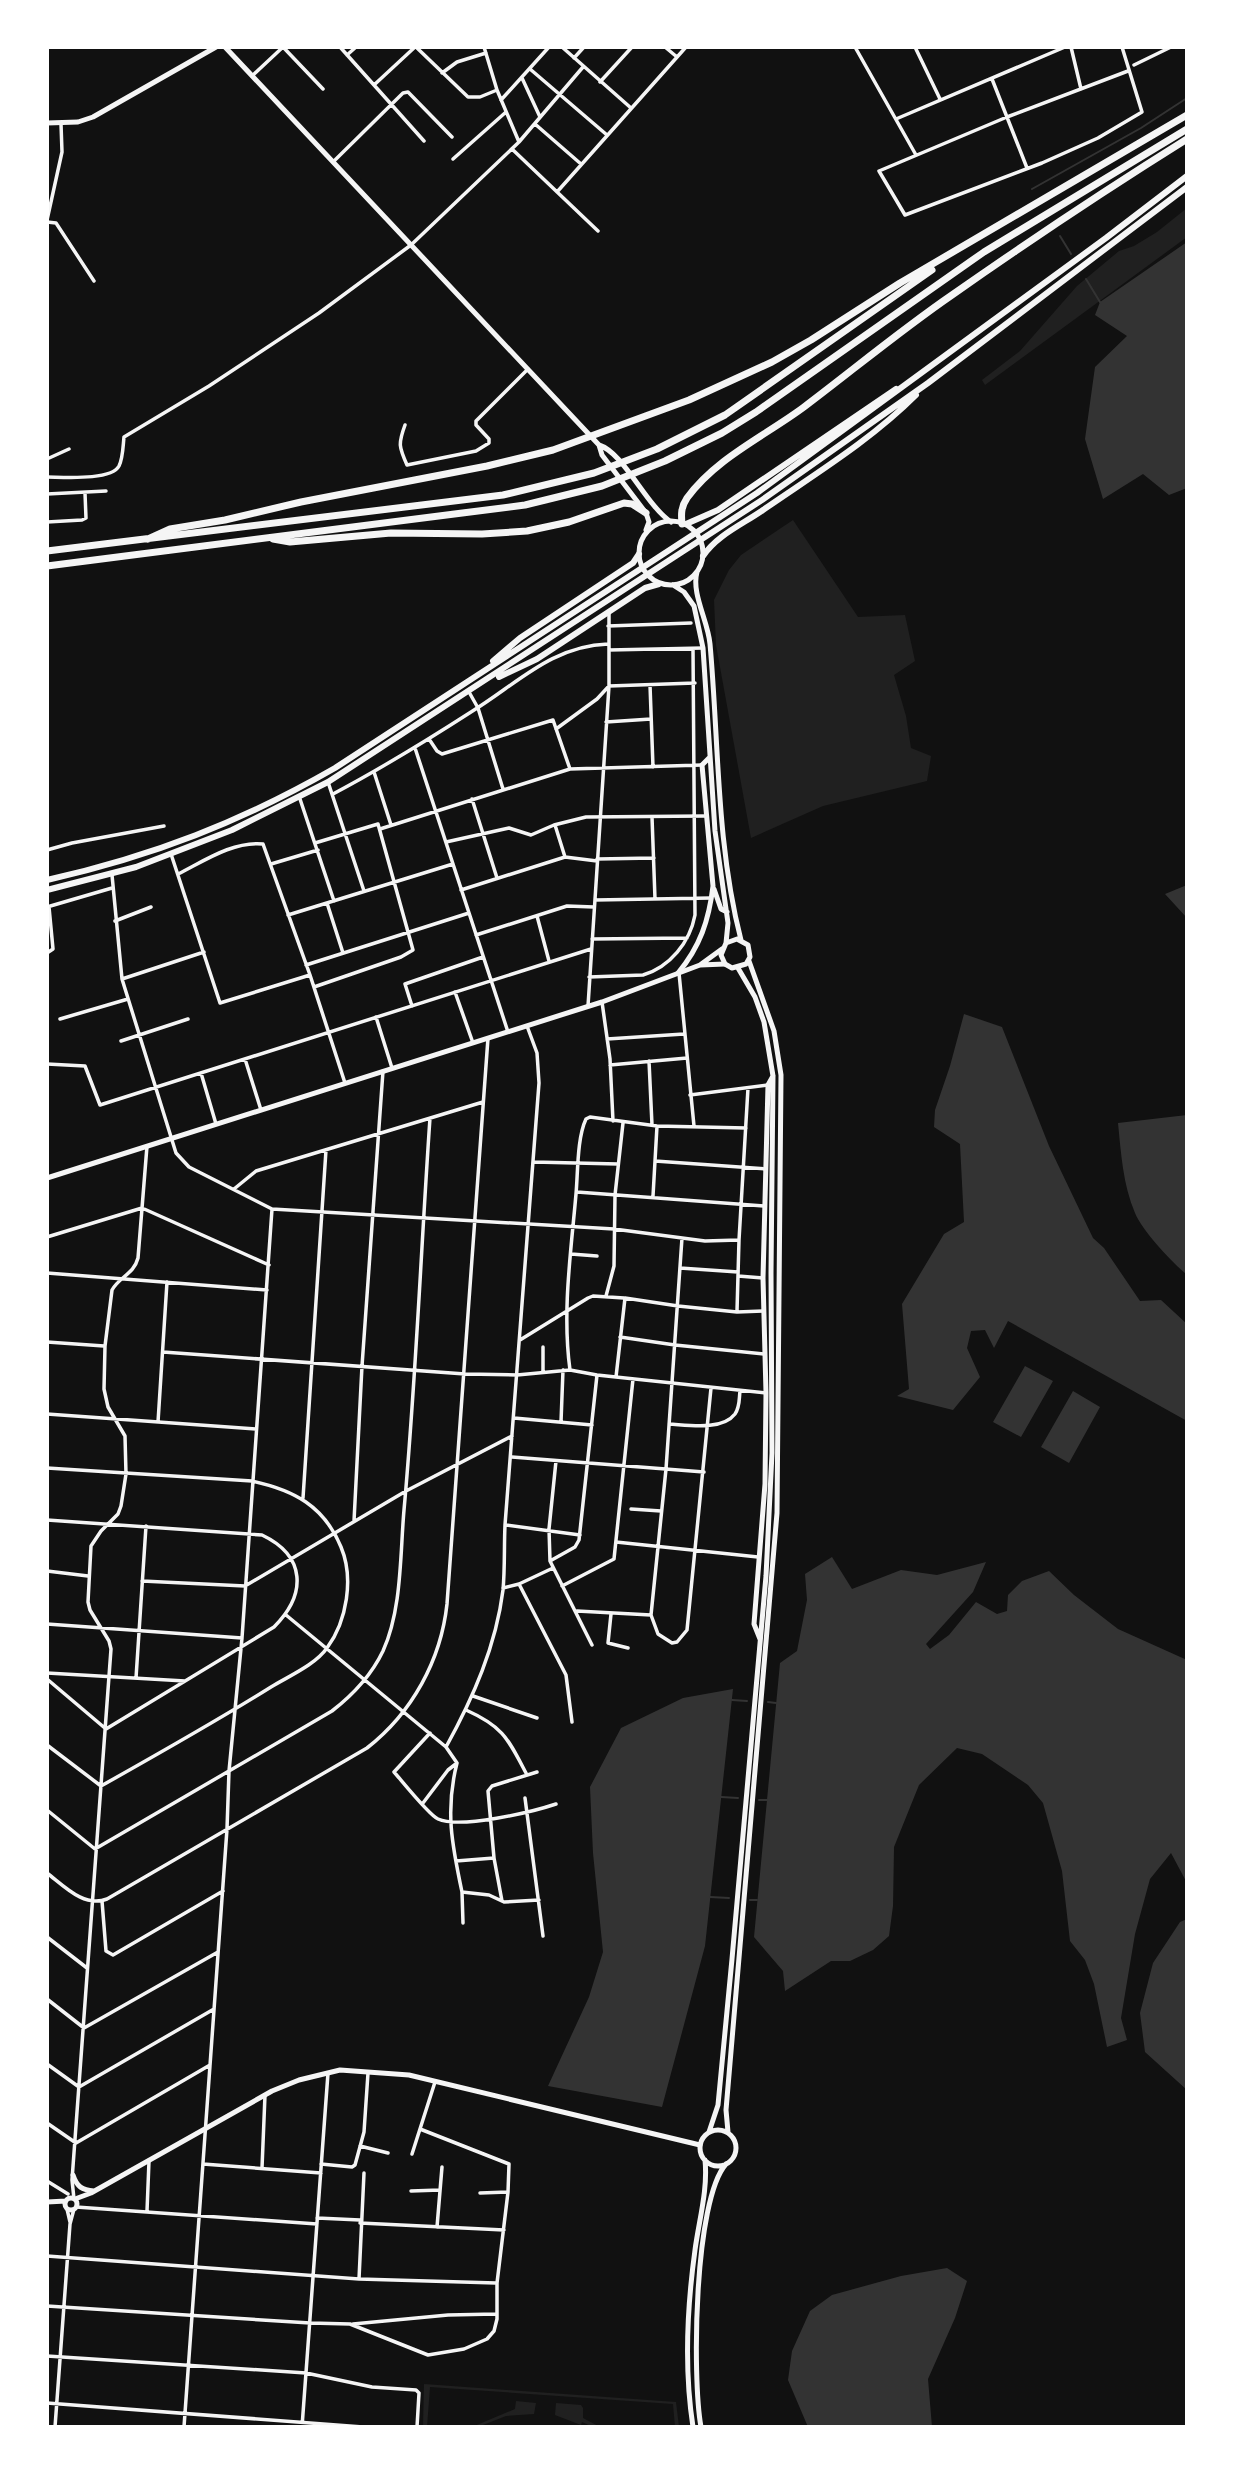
<svg xmlns="http://www.w3.org/2000/svg" width="1234" height="2474" font-family="Roboto,sans-serif">
  <style>
    .green { fill: #202020 }
    .water { fill: #333 }
    .lines { fill: none; stroke-linecap: round; stroke-linejoin: round }
    .stream { stroke: #333; stroke-width: 2 }
    .minor { stroke: #f5f5f5; stroke-width: 3.5 }
    .tertiary { stroke: #f5f5f5; stroke-width: 5 }
    .secondary { stroke: #f5f5f5; stroke-width: 5 }
    .trunk { stroke: #f5f5f5; stroke-width: 6 }
    .motorway { stroke: #f5f5f5; stroke-width: 7 }
  </style>
  <rect width="100%" height="100%" fill="#111"/>
  <!-- green -->
  <path class="green" d="M1187,208V237L985,385L982,380L1020,351L1077,286L1119,251L1134,246L1157,232Z
    M793,520L858,617L905,615L915,661L894,675L906,716L911,748L931,756L927,781L823,806L751,838L716,645L714,600L729,570L741,555Z
    M424,2384L676,2402L679,2427H675L673,2404L430,2387L427,2427H423Z
    M516,2401L536,2403L534,2414L506,2416L478,2427H472L515,2409Z
    M556,2403L581,2405L583,2408V2418L600,2427H593L582,2422L581,2425L555,2415Z"/>
  <!-- water -->
  <path class="water" d="M1187,242V488L1169,495L1143,474L1103,499L1085,439L1095,367L1127,336L1095,315L1100,302Z
    M1187,885V918L1165,894Z
    M964,1014L1002,1027L1049,1146L1093,1238L1104,1248L1140,1301L1161,1300L1187,1324V1421L1008,1321L994,1348L985,1330L971,1331L967,1348L980,1377L953,1410L897,1396L909,1389L902,1304L944,1234L964,1222L960,1144L934,1127L935,1110L950,1066Z
    M1187,1115V1275C1171,1261 1143,1232 1135,1213C1123,1185 1121,1153 1118,1123Z
    M1025,1366L1053,1381L1021,1437L993,1422Z
    M1073,1391L1100,1407L1069,1463L1041,1447Z
    M832,1557L852,1589L901,1570L937,1575L986,1562L973,1592L926,1644L930,1649L949,1635L976,1602L997,1614L1007,1611L1008,1595L1022,1581L1049,1571L1074,1595L1118,1629L1187,1660V1883L1171,1853L1150,1879L1135,1934L1121,2018L1127,2040L1107,2047L1094,1984L1085,1960L1070,1941L1062,1871L1043,1803L1028,1785L982,1754L957,1748L919,1785L894,1847L893,1906L889,1936L873,1950L850,1961H831L785,1991L783,1971L754,1937L780,1663L797,1651L807,1600L805,1574Z
    M733,1689L705,1946L662,2107L548,2086L589,1997L603,1952L593,1853L590,1787L621,1728L683,1698Z
    M1187,1919V2090L1145,2052L1140,2013L1153,1963L1180,1922Z
    M947,2268L967,2281L955,2318L928,2379L932,2427H808L788,2380L792,2351L810,2311L832,2295L901,2276Z"/>
  <g class="lines">
    <!-- stream -->
    <path class="stream" d="M1032,189L1141,128L1187,98
      M1060,236L1071,254
      M1086,279L1100,302
      M732,1700L747,1701
      M768,1702L776,1703
      M721,1797L738,1798
      M759,1800H767
      M710,1897L729,1898
      M750,1900H757"/>
    <!-- minor -->
    <path class="minor" d="M283,47L323,89
      M340,47L424,141
      M416,47L468,97H480L497,90
      M484,47L497,90L519,142
      M562,47L631,108
      M665,47L677,57
      M855,47L916,155
      M915,47L940,99
      M1071,47L1081,89
      M1122,47L1142,112L1098,138L1042,163L905,215L879,171L1007,117L1128,71
      M347,55L356,47
      M574,58L584,47
      M1134,65L1171,47
      M530,69L607,135
      M442,73L457,62L486,53
      M252,76L283,47
      M522,78L540,117
      M992,79L1027,168
      M600,82L632,47
      M374,85L415,47
      M501,100L549,47
      M896,119L1065,47
      M535,124L581,164
      M512,149L598,231
      M453,159L506,112
      M333,162L403,93L408,92L452,137
      M557,192L686,47
      M47,220L62,152L61,124
      M47,222L56,223L94,281
      M405,425C398,444 399,447 407,465L476,451L489,443V439L476,425V421L528,369
      M47,459L69,449
      M47,477C62,477 111,481 119,466C123,458 123,446 124,437L209,386L319,313L411,245L519,142L583,67
      M47,494L106,491
      M47,522L82,520L86,518L85,493
      M608,626L691,623
      M609,650L703,648
      M650,685L653,767
      M469,692L478,708L503,789
      M606,722L651,719
      M556,729L597,699L609,686L695,683
      M429,739L437,751L442,754L553,720L570,769
      M415,748L508,1032
      M374,772L391,825
      M328,782L364,891
      M333,794C380,769 426,741 471,712C517,684 551,646 608,644
      M300,799L334,901
      M472,799L497,878
      M652,817L655,899
      M555,825L565,857
      M380,829L570,769L702,765
      M446,842L509,828L531,835L554,825L586,817L705,816
      M47,850L72,843L164,826
      M171,854L220,1003L310,975
      M597,859L654,858
      M271,864L318,850
      M178,874C204,861 233,841 263,844L310,975L345,1083
      M112,875L122,979L176,1153L189,1167L272,1209L614,1229L705,1241L739,1240L748,1088
      M461,890L565,857L597,861
      M595,900L711,898
      M327,903L343,953
      M47,907L112,888
      M288,915L453,864
      M537,916L549,961
      M115,921L151,907
      M476,935L567,906L594,907
      M592,939L687,938
      M47,953L53,949L49,907
      M306,965L469,913
      M679,973L694,1126
      M589,977L643,975C670,967 690,942 695,915L693,649
      M122,979L204,952
      M314,987L401,957L413,950L378,824L315,843
      M455,992L473,1043
      M602,1002L610,1059L613,1121
      M412,1006L405,984L483,957
      M588,1006L609,686V612
      M376,1017L392,1068
      M60,1019L128,999
      M607,1039L684,1034
      M121,1041L188,1019
      M245,1059L261,1110
      M649,1061L652,1125
      M47,1064L85,1066L100,1105L591,949
      M610,1065L687,1058
      M201,1073L216,1124
      M690,1095L768,1085
      M655,1161L766,1169
      M533,1162L618,1164
      M234,1189L256,1171L483,1102
      M577,1192L764,1206
      M653,1196L657,1126
      M47,1237L142,1208L269,1265
      M682,1238L666,1469L651,1615L658,1634L672,1643L677,1642L687,1630L711,1388
      M571,1254L597,1256
      M680,1268L738,1272
      M47,1273L267,1290
      M738,1276L763,1278
      M606,1296L614,1266L615,1195L623,1123
      M737,1311L739,1240
      M620,1337L675,1345L765,1354
      M520,1340L588,1298L593,1296L624,1298
      M47,1342L104,1346
      M543,1347V1371
      M163,1352L465,1374L517,1375L570,1370L597,1375L766,1393
      M570,1370C562,1312 571,1252 576,1194C578,1172 577,1138 586,1119L590,1117L657,1126L746,1128
      M616,1377L625,1298L678,1306L737,1312L763,1311
      M47,1414L256,1429
      M514,1418L592,1425
      M158,1422L167,1282
      M561,1422L563,1370
      M669,1424C688,1425 722,1431 735,1414C740,1407 739,1399 740,1391
      M512,1457L704,1472
      M556,1461L549,1529L550,1561L592,1645
      M47,1468L252,1481C294,1490 324,1506 341,1547C354,1578 347,1621 327,1648C315,1665 289,1676 271,1687C215,1722 158,1754 101,1786L47,1745
      M303,1498L326,1150
      M631,1509L661,1511
      M47,1520L262,1535C306,1556 307,1594 274,1627L106,1729L47,1679
      M354,1521L362,1366L383,1071
      M506,1525L580,1535
      M616,1542L758,1557
      M550,1561L575,1547L579,1540L597,1375
      M47,1571L88,1576
      M142,1581L245,1586L406,1491L512,1436
      M519,1584L566,1675L572,1722
      M562,1586L614,1559L633,1379
      M503,1588L519,1584L553,1568
      M577,1611L651,1615
      M611,1614L608,1643L628,1648
      M286,1615L446,1747L457,1763C445,1810 452,1845 462,1892L489,1895L504,1902L539,1900
      M47,1624L242,1638
      M47,1673L185,1681
      M136,1678L146,1526
      M473,1696L537,1718
      M466,1710C504,1727 508,1739 527,1775
      M430,1733L394,1772C402,1781 429,1815 438,1819C461,1829 532,1812 556,1804
      M446,1747C473,1698 496,1646 503,1590C505,1568 504,1546 505,1525L539,1083L537,1053L527,1026
      M525,1798L543,1936
      M423,1803L448,1770L457,1763
      M47,1810L95,1849L332,1711C354,1694 371,1676 383,1651C402,1609 400,1555 404,1510C416,1379 421,1248 430,1118
      M456,1861L494,1858
      M47,1873C64,1886 84,1908 107,1899L367,1748C412,1713 441,1660 447,1604L488,1038
      M462,1892L463,1923
      M102,1901L106,1951L113,1955L223,1891
      M502,1901L494,1858L488,1791L492,1786L537,1772
      M47,1937L87,1968
      M47,1999L84,2028L218,1952
      M47,2064L79,2087L214,2009
      M47,2123L76,2143L210,2065
      M420,2129L509,2164L508,2192L480,2193
      M360,2146L388,2153
      M412,2154L435,2082
      M203,2164L321,2173
      M321,2164L352,2167L355,2165L364,2132L368,2073
      M262,2168L265,2095
      M47,2181L68,2194
      M411,2191L440,2190
      M74,2199L72,2180L111,1649L109,1641L90,1610L88,1602L91,1546L101,1531L118,1514L121,1506L126,1474L125,1436L108,1407L104,1389L105,1346L112,1290C119,1277 134,1274 138,1258L147,1146
      M76,2207L317,2224
      M67,2209L70,2222
      M147,2211L149,2161
      M317,2218L360,2220
      M360,2223L504,2230
      M437,2227L442,2167
      M47,2256L359,2279L496,2283
      M359,2279L364,2173
      M47,2306L310,2323L350,2324L428,2355L464,2349L487,2339L494,2331L497,2319V2283L508,2192
      M353,2324L448,2315L496,2314
      M47,2356L306,2373L372,2387L416,2390L419,2393L417,2427
      M47,2403L363,2427
      M55,2427L70,2224L74,2209
      M184,2427L227,1829L229,1771L242,1638L272,1209
      M302,2427L328,2073"/>
    <!-- tertiary -->
    <path class="tertiary" d="M700,965L722,949
      M47,1178L602,1002L700,965L725,964
      M73,2175C77,2187 82,2190 94,2191
      M65 2204a6 6 0 1 1 12 0a6 6 0 1 1-12 0Z
      M75,2199L91,2193L272,2091L299,2080L340,2070L409,2075L700,2145
      M47,2202L66,2201"/>
    <!-- secondary -->
    <path class="secondary" d="M225,47L599,445C624,453 645,504 671,522
      M47,123L78,122L93,117L216,47
      M599,445L602,455L646,513L649,522L646,530
      M639 553a32 32 0 1 1 64 0a32 32 0 1 1-64 0Z
      M697,572C691,593 708,621 710,644C719,743 716,843 741,940
      M673,585L684,592L694,606L703,648L715,831L728,923L726,943L721,955L725,964L732,968L746,964L750,957L748,945L737,939L726,943
      M714,889L721,909L727,912
      M678,973C700,947 709,920 713,886L702,765L709,758
      M760,1639L754,1624L765,1484L766,1393L763,1278L768,1085L773,1076
      M700 2148a18 18 0 1 1 36 0a18 18 0 1 1-36 0Z
      M709,2132L718,2105L732,1959L766,1576L772,1453L771,1273L773,1076L764,1022L755,997L738,968
      M728,2132L726,2110L777,1513L781,1075L774,1031L749,961
      M693,2427C684,2369 687,2308 695,2250C699,2220 708,2190 705,2160
      M701,2427C692,2377 694,2200 726,2164"/>
    <!-- trunk -->
    <path class="trunk" d="M686,524L718,510L896,389
      M703,556C717,535 743,524 763,510C815,474 871,440 916,395
      M493,661L520,638L633,563L639,554
      M499,677L537,659L645,588L659,584
      M47,880C153,856 241,822 335,768L757,493L1106,238L1187,176
      M47,890L136,867L232,830L328,782L762,500L928,383L1187,187"/>
    <!-- motorway -->
    <path class="motorway" d="M682,524C681,514 681,507 687,498C716,458 765,436 804,407C853,370 901,330 952,295C1029,241 1107,189 1187,139
      M148,539L170,529L225,520L301,502L487,466L553,450L689,400L772,362L811,340L900,283L1187,115
      M273,539L290,542L391,533L482,534L527,531L569,522L624,503L632,504L646,513
      M47,551L503,495L594,473L657,449L725,415L932,270
      M47,566L525,505L602,486L665,461L722,433L756,412L984,252L1187,129"/>
  </g>
  <!-- border -->
  <rect width="1234" height="2474" fill="none" stroke="#ffffff" stroke-width="98"/>
</svg>
